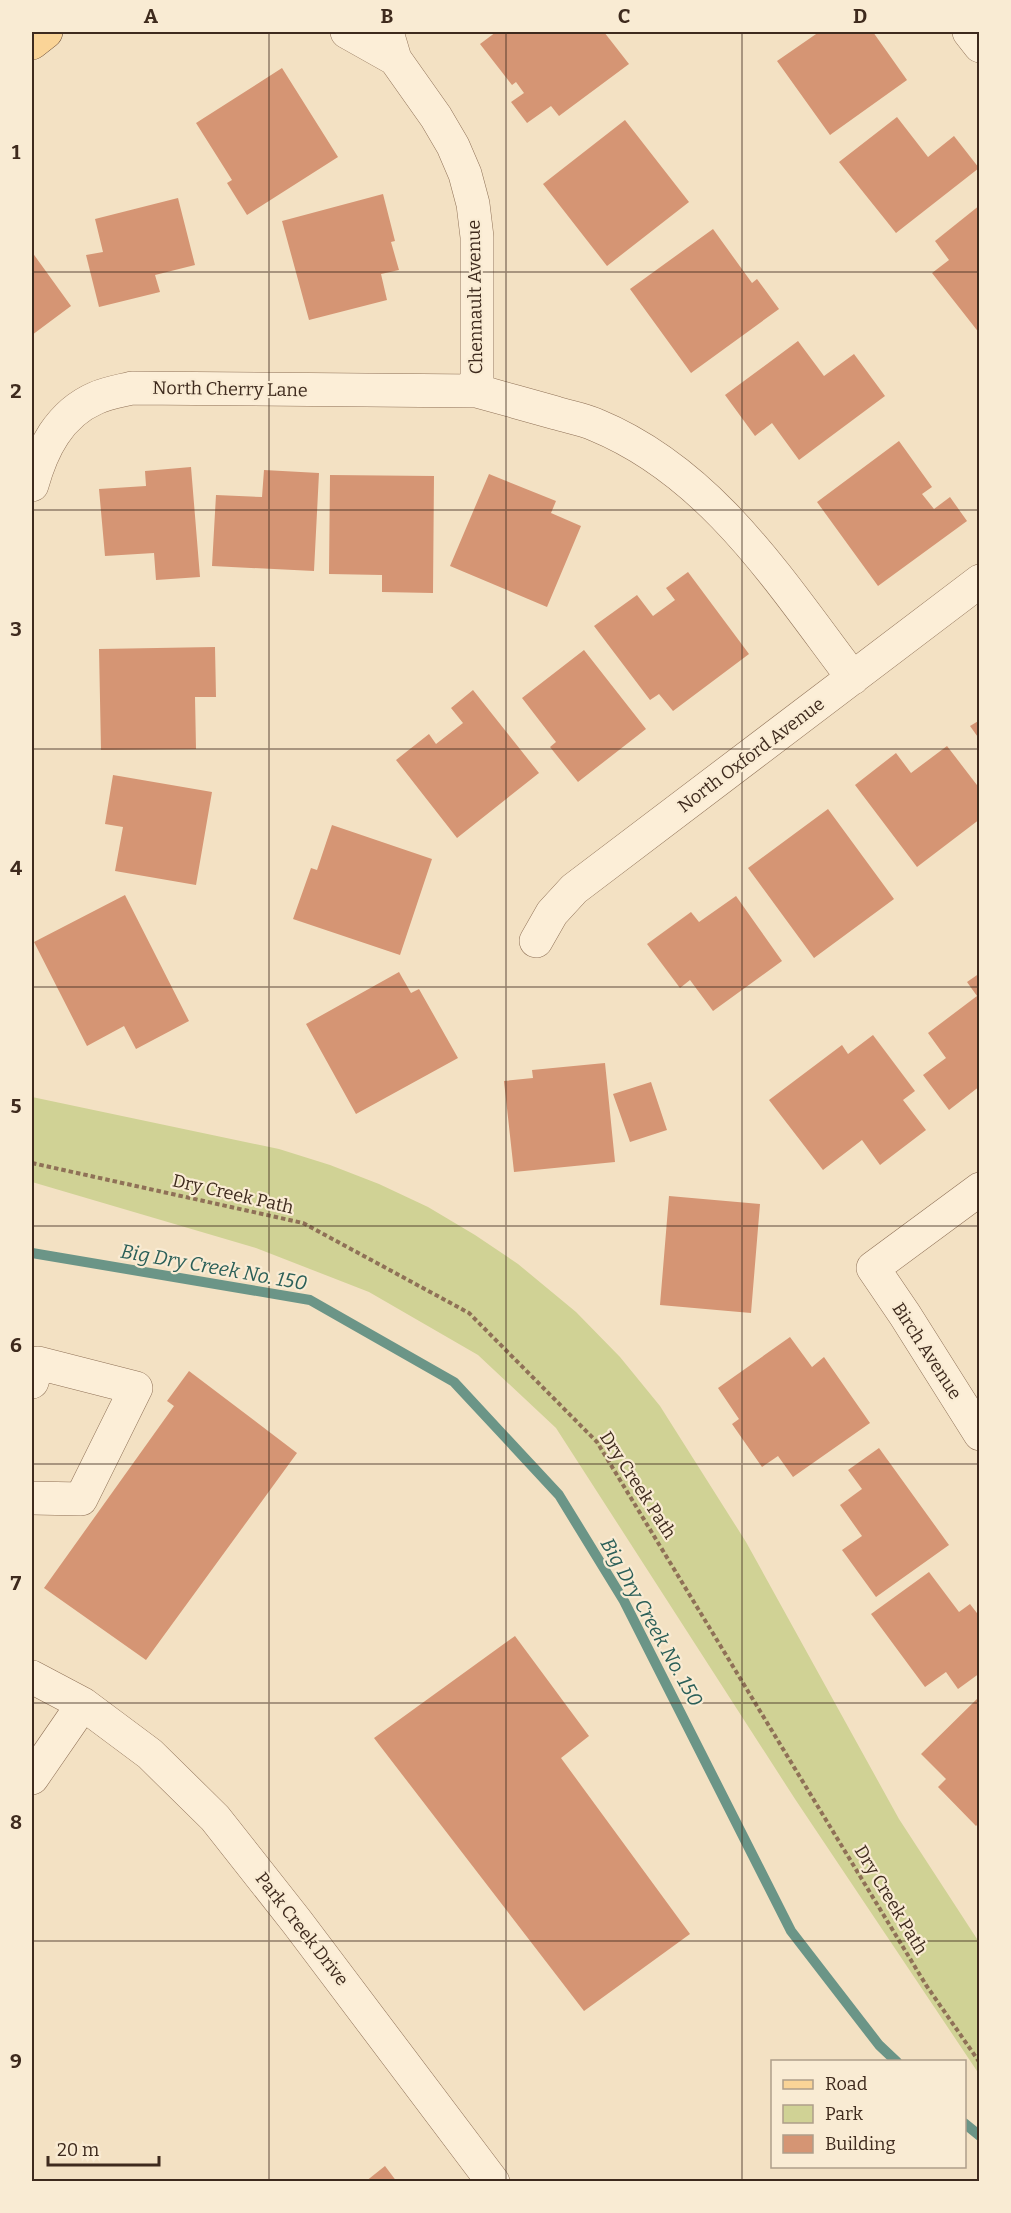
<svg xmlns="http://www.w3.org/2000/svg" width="1011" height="2213" font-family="Bitter,serif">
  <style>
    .green { fill: #d0d295 }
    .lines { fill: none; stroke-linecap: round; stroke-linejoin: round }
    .stream { stroke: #6b9587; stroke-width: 10 }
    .building { fill: #d59574 }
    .minor-casing { stroke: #8f7157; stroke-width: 34 }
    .major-casing { stroke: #5d3f2c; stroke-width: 34 }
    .path { stroke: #8f7157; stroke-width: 4; stroke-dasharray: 4.5 3; stroke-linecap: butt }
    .minor { stroke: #fceed7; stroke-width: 33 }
    .major { stroke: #fad497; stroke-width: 33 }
    .grid { fill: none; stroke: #3e2a1d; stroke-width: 1.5; stroke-opacity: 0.55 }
    .labels { text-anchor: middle; stroke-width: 4.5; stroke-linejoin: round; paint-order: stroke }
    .street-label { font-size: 18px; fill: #3e2a1d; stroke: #f9ebd3 }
    .water-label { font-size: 20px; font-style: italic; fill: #2b5f58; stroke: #f9ebd3 }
    .neatline { fill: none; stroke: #3e2a1d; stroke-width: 2 }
    .grid-label { font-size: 20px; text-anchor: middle; font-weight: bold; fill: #3e2a1d }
  </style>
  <rect width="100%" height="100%" fill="#f3e1c3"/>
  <!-- green -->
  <path class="green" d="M32,1097L279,1149L330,1165L379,1184L428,1207L475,1235L518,1264L576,1312L620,1357L660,1406L746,1542L899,1819L979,1942V2074L795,1799L556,1428L478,1355L369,1292L256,1248L32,1182Z"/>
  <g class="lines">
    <!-- stream -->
    <path class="stream" d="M32,1253L310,1300L454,1382L559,1495L624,1601L791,1931L879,2045L897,2062
      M964,2123L980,2136"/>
  </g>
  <!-- building -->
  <path class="building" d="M496,32H604L629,64L559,116L551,106L527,123L511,102L524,93L516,82L512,85L480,44Z
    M819,32H873L907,80L830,135L777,61Z
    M282,68L338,157L247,215L227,183L232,180L196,123Z
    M897,117L928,157L954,136L979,168L896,233L839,162Z
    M625,120L689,202L607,266L543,184Z
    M383,194L395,241L391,242L399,270L381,274L387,300L309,320L282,221Z
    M178,198L195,265L155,275L160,292L99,307L86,255L103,252L95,219Z
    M980,205V334L932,273L949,260L935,241Z
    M713,229L752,283L757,279L779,309L691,373L630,289Z
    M32,252L71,306L32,335Z
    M798,341L824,376L854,354L885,396L799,460L772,423L755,436L725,395Z
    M899,441L932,487L922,494L934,509L950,497L967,521L878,586L817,502Z
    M191,467L200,577L156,580L154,553L105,556L99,489L146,486L145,471Z
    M264,470L319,473L314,571L212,566L216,495L262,497Z
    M489,474L556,501L551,513L581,526L547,607L450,566Z
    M330,475L434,476L433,593L382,592V575L329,574Z
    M688,572L749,654L673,711L659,694L650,700L594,626L637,595L653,616L675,600L666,588Z
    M215,647L216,697H195L196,749L101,750L99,649Z
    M584,650L646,729L578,782L550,747L556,742L522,698Z
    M473,690L539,773L457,838L396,760L429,734L436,744L463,723L451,708Z
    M980,720V740L970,726Z
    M947,746L980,789V819L917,867L855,785L896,753L911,773Z
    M113,775L212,792L196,885L115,871L123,827L105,824Z
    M828,809L894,899L814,958L748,868Z
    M332,825L432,859L400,955L293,919L311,868L317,870Z
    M125,895L189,1021L136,1049L124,1026L87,1046L34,942Z
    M736,896L782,961L713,1011L690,980L680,988L647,944L691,912L699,922Z
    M399,972L411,993L419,989L458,1058L356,1114L306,1024Z
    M980,973V1086L949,1110L923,1075L946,1058L928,1033L977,996L967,982Z
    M873,1035L915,1091L903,1100L926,1130L880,1165L862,1140L823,1170L769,1100L842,1045L848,1054Z
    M605,1063L615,1162L514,1172L504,1081L533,1078L532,1070Z
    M651,1082L667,1130L630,1142L613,1094Z
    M669,1196L760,1204L751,1313L660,1305Z
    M790,1337L812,1367L824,1357L870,1423L793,1477L778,1456L762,1467L732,1424L739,1419L718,1388Z
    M189,1371L297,1453L146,1660L44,1588L174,1406L167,1401Z
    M879,1448L949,1545L876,1597L842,1550L862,1536L840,1505L862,1489L848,1470Z
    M929,1572L959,1612L970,1604L980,1617V1673L958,1689L946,1672L925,1687L871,1614Z
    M515,1636L589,1736L561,1758L690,1934L584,2011L374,1738Z
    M980,1696V1822L976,1826L938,1787L946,1779L921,1754Z
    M385,2166L397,2182H365Z"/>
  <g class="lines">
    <!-- minor casing -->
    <g class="minor-casing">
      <path id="minor" d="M347,32L395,59
        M387,32L395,59L436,117L453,146L465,174L473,204L477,237V391C503,398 530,406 556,413C569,417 583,419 596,425C712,473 780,582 853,678
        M969,32L980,46
        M32,485C42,449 59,414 96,398C107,393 120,391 132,388L477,391
        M536,941L552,913L574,889L980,581
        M980,1189L873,1268L905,1315L980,1434
        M32,1382L38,1363L136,1388L81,1499L32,1498
        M32,1677L83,1704L150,1754L215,1818L297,1922L493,2182
        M32,1778L83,1704"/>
    </g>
    <!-- major casing -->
    <g class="major-casing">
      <path id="major" d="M32,43L46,32"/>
    </g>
    <!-- path -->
    <path class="path" d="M32,1163L303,1223L469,1313L597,1442L926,1985L980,2063"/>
    <!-- minor -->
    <use href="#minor" class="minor"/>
    <!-- major -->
    <use href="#major" class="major"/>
  </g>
  <!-- grid -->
  <path class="grid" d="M269,32V2182M506,32V2182M742,32V2182M32,272H980M32,510H980M32,749H980M32,987H980M32,1226H980M32,1464H980M32,1703H980M32,1941H980"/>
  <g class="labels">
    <!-- street labels -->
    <g class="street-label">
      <text transform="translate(475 297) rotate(-91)" y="6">Chennault Avenue</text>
      <text transform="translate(230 389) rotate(1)" y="6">North Cherry Lane</text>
      <text transform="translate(751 755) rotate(-37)" y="6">North Oxford Avenue</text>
      <text transform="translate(233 1194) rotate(13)" y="6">Dry Creek Path</text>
      <text transform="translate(927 1351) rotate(57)" y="6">Birch Avenue</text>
      <text transform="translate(638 1485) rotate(57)" y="6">Dry Creek Path</text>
      <text transform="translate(891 1900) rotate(59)" y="6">Dry Creek Path</text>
      <text transform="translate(302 1929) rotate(52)" y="6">Park Creek Drive</text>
    </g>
    <!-- water labels -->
    <g class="water-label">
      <text transform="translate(214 1267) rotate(10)" y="7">Big Dry Creek No. 150</text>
      <text transform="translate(652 1622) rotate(61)" y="7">Big Dry Creek No. 150</text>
    </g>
  </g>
  <!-- border -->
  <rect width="1011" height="2213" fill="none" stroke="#f9ebd3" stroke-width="66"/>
  <!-- legend -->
  <rect x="771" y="2060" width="195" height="108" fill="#f9ebd3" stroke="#ae9e8a" stroke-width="1.5"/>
  <rect x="783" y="2080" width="30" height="9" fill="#fad497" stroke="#ae9e8a" stroke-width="1.5"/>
  <text x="825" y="2090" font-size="18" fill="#3e2a1d">Road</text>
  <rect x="783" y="2105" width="30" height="18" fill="#d0d295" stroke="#ae9e8a" stroke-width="1.5"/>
  <text x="825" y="2120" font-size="18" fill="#3e2a1d">Park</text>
  <rect x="783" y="2135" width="30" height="18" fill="#d59574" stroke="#ae9e8a" stroke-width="1.5"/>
  <text x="825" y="2150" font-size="18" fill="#3e2a1d">Building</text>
  <!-- scale -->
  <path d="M48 2156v9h111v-9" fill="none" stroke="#3e2a1d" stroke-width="3"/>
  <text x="57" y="2156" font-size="18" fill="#3e2a1d" stroke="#f9ebd3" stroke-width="4.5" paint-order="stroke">20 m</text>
  <rect x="33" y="33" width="945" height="2147" class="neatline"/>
  <g class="grid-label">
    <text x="151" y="23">A</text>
    <text x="387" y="23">B</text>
    <text x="624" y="23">C</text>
    <text x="860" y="23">D</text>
    <text x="16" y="159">1</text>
    <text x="16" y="398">2</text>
    <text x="16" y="636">3</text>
    <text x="16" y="875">4</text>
    <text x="16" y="1113">5</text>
    <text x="16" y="1352">6</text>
    <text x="16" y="1590">7</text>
    <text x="16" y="1829">8</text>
    <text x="16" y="2068">9</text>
  </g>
</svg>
